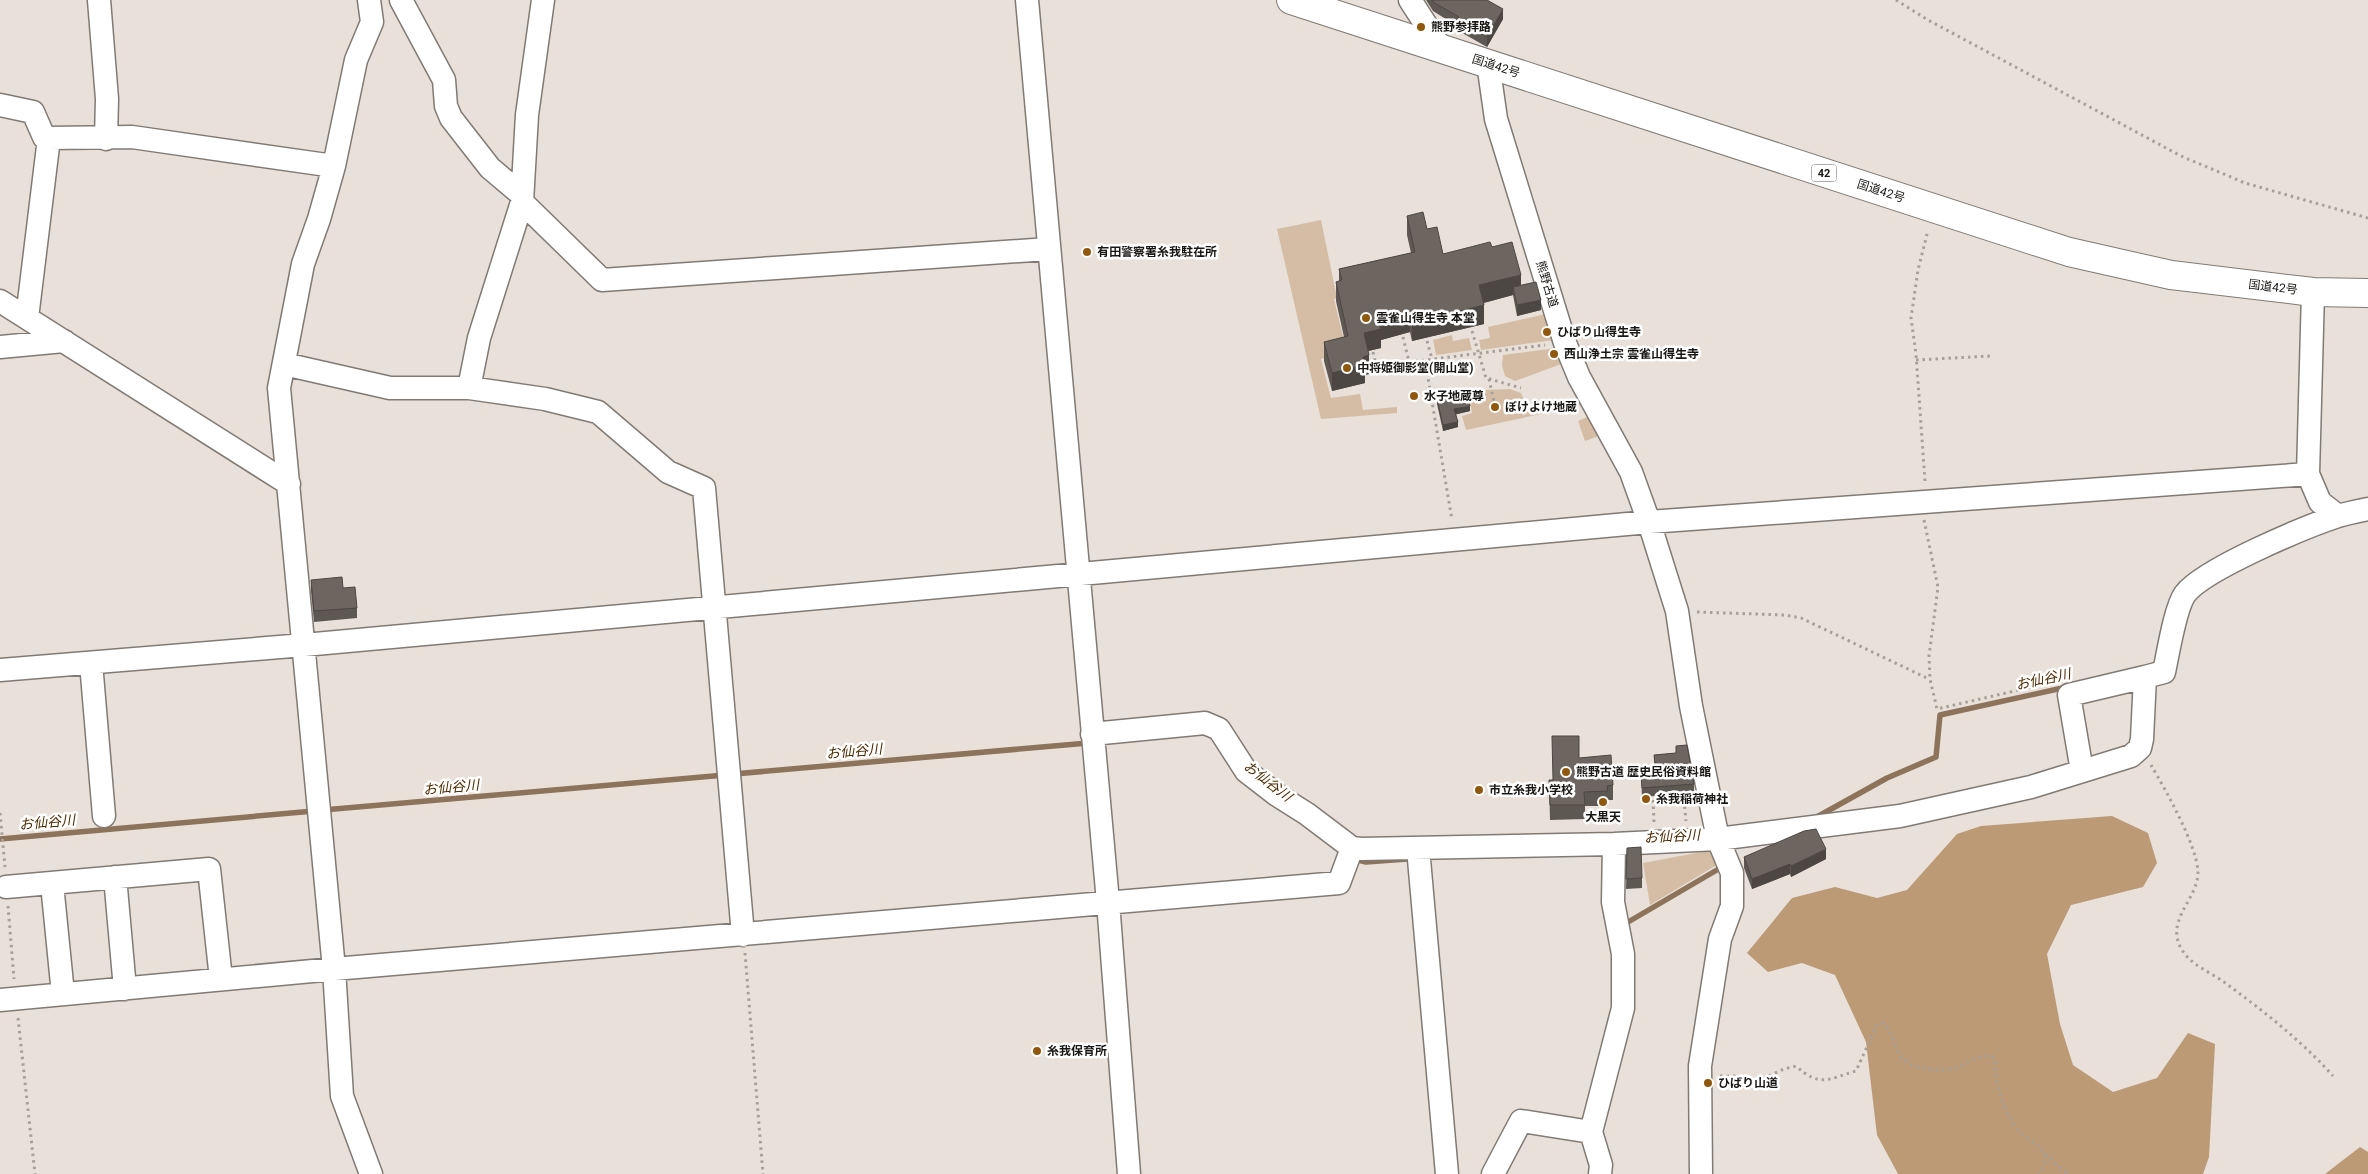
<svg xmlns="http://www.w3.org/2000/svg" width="2368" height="1174" font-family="Roboto,'Noto Sans JP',sans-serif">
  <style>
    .green { fill: #d5bda5 }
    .forest { fill: #bc9a76 }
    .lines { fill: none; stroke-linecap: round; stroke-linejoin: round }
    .stream { stroke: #8c735a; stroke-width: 5.5 }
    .minor-casing { stroke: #817a74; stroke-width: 25 }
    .highway-casing { stroke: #817a74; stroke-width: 30 }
    .path { stroke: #a6a09a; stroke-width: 3; stroke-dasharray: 2.5 4; stroke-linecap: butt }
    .minor { stroke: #fff; stroke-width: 22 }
    .highway { stroke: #fff; stroke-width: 28 }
    .wall { fill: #5e5853 }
    .shaded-wall { fill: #4c4743 }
    .building { fill: #6d6660; stroke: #4c4743 }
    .poi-dot { fill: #8f580d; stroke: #fff; stroke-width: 2 }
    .labels { text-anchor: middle; stroke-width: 5; stroke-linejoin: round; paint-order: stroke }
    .shield { fill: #fff; stroke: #5e5d5a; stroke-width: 1 }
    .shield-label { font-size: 11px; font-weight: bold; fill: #191714 }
    .poi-label { font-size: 12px; font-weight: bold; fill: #191714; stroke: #fff; text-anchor: start }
    .street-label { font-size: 12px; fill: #191714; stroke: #fff }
    .water-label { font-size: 14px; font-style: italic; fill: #4d2b00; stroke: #fff }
  </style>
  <rect width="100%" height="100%" fill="#e8e0d9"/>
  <!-- green -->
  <path class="green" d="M1321,220L1337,298L1334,299L1347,353L1321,359L1331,398L1360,394L1363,410L1397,407V413L1321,419L1277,229Z
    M1546,314L1554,340L1481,350L1479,340L1490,338L1488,327Z
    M1452,335L1453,341L1469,338L1472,350L1436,355L1433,340Z
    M1557,348L1564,363L1515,381L1505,376L1502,365L1503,355Z
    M1510,389L1521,393L1530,415L1581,401L1583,405L1466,430L1462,416L1472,413L1469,395L1485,390Z
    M1594,414L1602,435L1585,441L1578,421Z
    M1712,850L1720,863L1650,905L1643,863Z"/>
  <!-- forest -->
  <path class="forest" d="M2112,816L2148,833L2157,863L2143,887L2071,905L2047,954L2060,1024L2073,1065L2113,1092L2157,1078L2188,1033L2215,1044L2209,1157L2203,1174H1898L1877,1135L1866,1042L1835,975L1802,963L1768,972L1747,953L1792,898L1835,887L1877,898L1907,890L1957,834L1981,826Z
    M2360,1147L2368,1152V1174H2325Z"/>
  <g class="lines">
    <!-- stream -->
    <path class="stream" d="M734,774L1088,743
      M323,810L725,775
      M1815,818L1887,778L1936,757L1940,715L2067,687
      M0,839L314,811
      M1354,859L1366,862L1407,859
      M1623,925L1722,867"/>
    <!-- minor casing -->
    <g class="minor-casing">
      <path id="minor" d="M99,0L107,99L106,139
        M369,0L372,22L356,60L334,166L319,219L303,264L279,388L334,969L342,1096L371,1174
        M401,0L444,80L446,106L451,118L490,168L522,195
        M1027,0L1108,902L1129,1174
        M1410,0L1441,48
        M1488,63L1496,119L1565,343L1579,377L1631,472L1649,522L1677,611L1691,706L1718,839L1732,873V906L1720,939L1700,1066L1701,1174
        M0,105L33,112L44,137L49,138
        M522,202L602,280L1048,249
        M2313,292L2308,474L2320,502L2338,516
        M0,301L289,484
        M27,318L49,138L132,137L334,166
        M0,347L64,341
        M284,364L390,388H469L545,399L598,412L668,472L704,488L743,935
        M469,388L479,338L522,202L527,115L543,0
        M91,663L104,816
        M0,670L304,645L1649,522L2308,474
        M1092,734L1205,723L1219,729L1246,771L1277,795L1307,814L1352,848L1361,849L1614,844L1718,839L1900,816L2031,787L2131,756L2140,748L2142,739L2145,677L2164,672C2168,654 2175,608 2185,594C2204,569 2305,527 2338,516C2348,513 2358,511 2368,509
        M2082,771L2069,695L2145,677
        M1418,848L1447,1174
        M115,877L125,989
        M52,884L63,994
        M6,887L209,869L221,979
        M0,1000L334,969L1339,883L1352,848
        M1493,1174L1521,1121L1591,1132
        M1600,1174L1601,1165L1591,1132L1623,1008V954L1613,902L1614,844"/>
    </g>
    <!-- highway casing -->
    <g class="highway-casing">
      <path id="highway" d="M1291,0L2069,252L2171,275L2313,292L2368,293"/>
    </g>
    <!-- path -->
    <path class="path" d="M1896,0L1928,20L2181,156L2245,183L2368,218
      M1472,331L1486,378L1521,388
      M1403,337L1409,362
      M1427,341L1432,359
      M1373,352L1376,366
      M1425,360L1452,520
      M1916,360L1990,356
      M1370,367L1545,345
      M1489,379L1494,402
      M1925,481L1916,354L1911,318L1918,270L1928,230
      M1924,520L1938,587L1929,656L1930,679L1937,709L2049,683L2053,686
      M1697,612L1785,615L1801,618L1929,679
      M2151,765C2165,789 2197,845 2198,872C2198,900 2164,920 2182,950C2191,965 2210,972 2224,982C2262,1010 2301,1040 2333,1076
      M1653,800L1654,822
      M1684,800L1686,821
      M0,813L5,867
      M8,906L14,979
      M745,953L763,1174
      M18,1018L35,1174
      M1720,1076H1737L1753,1083L1784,1069L1796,1066C1820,1088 1828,1079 1856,1071L1877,1025L1883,1023C1895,1032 1893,1053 1907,1062C1919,1070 1943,1072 1957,1068C1969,1063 1979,1053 1993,1057C1996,1063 1995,1069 1996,1076C1998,1093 2006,1112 2015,1127C2027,1145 2058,1145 2039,1174
      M2045,1154L2068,1174"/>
    <!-- minor -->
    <use href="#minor" class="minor"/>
    <!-- highway -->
    <use href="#highway" class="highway"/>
  </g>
  <!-- wall -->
  <path class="wall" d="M1426,0H1487L1503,19L1487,47L1457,30V26L1433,11Z
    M1407,216L1427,229L1443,254L1492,247L1521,285L1541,310L1517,316L1513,295L1484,303V324L1412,341L1410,332L1381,340V348L1368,351L1369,374L1365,375V383L1332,391L1324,361V342L1344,337L1336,301V282L1339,281V269L1411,253L1407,235Z
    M1437,399L1470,411L1456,414L1458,427L1443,431L1437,404Z
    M311,580L343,588L357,608V618L314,622L311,591Z
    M1676,746L1694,784V793L1642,797L1641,773L1655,772L1654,755L1676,753Z
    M1579,758L1613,785V800H1608V806H1585V819L1550,820L1549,780H1552Z
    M1627,848L1642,878V888L1626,889Z
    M1744,857L1826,859L1791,877L1790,874L1752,889L1744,868Z"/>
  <!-- shaded-wall -->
  <path class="shaded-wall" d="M1503,9V19L1487,47V37Z
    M1521,275V294L1513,287V295L1479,304V285Z
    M1541,300V310L1517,316V305Z
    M1484,305V324L1412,341V323Z
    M1410,314V332L1381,340V348L1364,352V333L1379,322Z
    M1369,355V374L1365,375V383L1332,391V373L1363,357Z
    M1470,406V411L1454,415V409Z
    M1458,422V427L1443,431V425Z
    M1826,849V859L1791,877V866Z
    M1790,864V874L1752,889V879Z"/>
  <!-- building -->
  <path class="building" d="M1432,0H1487L1503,9L1487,37L1457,20L1459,17L1433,2Z
    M1423,212L1427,229L1437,227L1443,254L1490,242L1492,247L1512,242L1521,275L1479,285L1484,305L1412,323L1410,314L1379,322L1381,329L1364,333L1369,355L1363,357L1365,365L1332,373L1324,342L1348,336L1336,282L1342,280L1339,269L1415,252L1407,216Z
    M1536,282L1541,300L1517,305L1513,287Z
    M1467,391L1470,406L1454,409L1458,422L1443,425L1437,399Z
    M342,577L343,588L355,587L357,608L314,611L311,580Z
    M1552,736H1579V758L1611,755L1613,785L1607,786L1608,791L1584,792L1585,805H1550L1549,780H1553Z
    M1687,745L1694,784L1642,788L1641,773L1656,772L1654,755L1676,753V746Z
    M1816,829L1826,849L1791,866L1790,864L1752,879L1744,857L1804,831Z
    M1641,847L1642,878L1626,879L1627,848Z"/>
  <!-- markers -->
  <g class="poi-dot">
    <circle cx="1421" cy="27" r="5"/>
    <circle cx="1087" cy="252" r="5"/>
    <circle cx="1366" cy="318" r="5"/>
    <circle cx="1547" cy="332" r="5"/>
    <circle cx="1554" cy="354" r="5"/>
    <circle cx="1347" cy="368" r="5"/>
    <circle cx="1414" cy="396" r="5"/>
    <circle cx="1495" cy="407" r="5"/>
    <circle cx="1566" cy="772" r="5"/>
    <circle cx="1479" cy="790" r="5"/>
    <circle cx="1646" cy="799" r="5"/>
    <circle cx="1603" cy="802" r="5"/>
    <circle cx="1037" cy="1051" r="5"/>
    <circle cx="1708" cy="1083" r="5"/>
  </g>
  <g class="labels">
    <!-- shield labels -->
    <rect class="shield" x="1811.5" y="164.5" width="25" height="17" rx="4"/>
    <g class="shield-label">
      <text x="1824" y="177">42</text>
    </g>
    <!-- poi labels -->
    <g class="poi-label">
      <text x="1431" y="31">熊野参拝路</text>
      <text x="1097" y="256">有田警察署糸我駐在所</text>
      <text x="1376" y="322">雲雀山得生寺 本堂</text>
      <text x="1557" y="336">ひばり山得生寺</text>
      <text x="1564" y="358">西山浄土宗 雲雀山得生寺</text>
      <text x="1357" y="372">中将姫御影堂(開山堂)</text>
      <text x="1424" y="400">水子地蔵尊</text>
      <text x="1505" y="411">ぼけよけ地蔵</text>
      <text x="1576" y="776">熊野古道 歴史民俗資料館</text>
      <text x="1489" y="794">市立糸我小学校</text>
      <text x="1656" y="803">糸我稲荷神社</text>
      <text x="1603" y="821" text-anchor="middle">大黒天</text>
      <text x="1047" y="1055">糸我保育所</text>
      <text x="1718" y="1087">ひばり山道</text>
    </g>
    <!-- street labels -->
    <g class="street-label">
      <text transform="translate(1496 66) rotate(18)" y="4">国道42号</text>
      <text transform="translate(1881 191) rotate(18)" y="4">国道42号</text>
      <text transform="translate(1547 284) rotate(73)" y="4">熊野古道</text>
      <text transform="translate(2273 287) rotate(7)" y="4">国道42号</text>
    </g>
    <!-- water labels -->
    <g class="water-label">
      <text transform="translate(2043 679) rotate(-12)" y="5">お仙谷川</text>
      <text transform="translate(854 751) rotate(-5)" y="5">お仙谷川</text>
      <text transform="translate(1268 781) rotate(38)" y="5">お仙谷川</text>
      <text transform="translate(451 787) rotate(-5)" y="5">お仙谷川</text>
      <text transform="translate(47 822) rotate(-5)" y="5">お仙谷川</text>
      <text transform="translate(1672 836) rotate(-3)" y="5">お仙谷川</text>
    </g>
  </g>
</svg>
